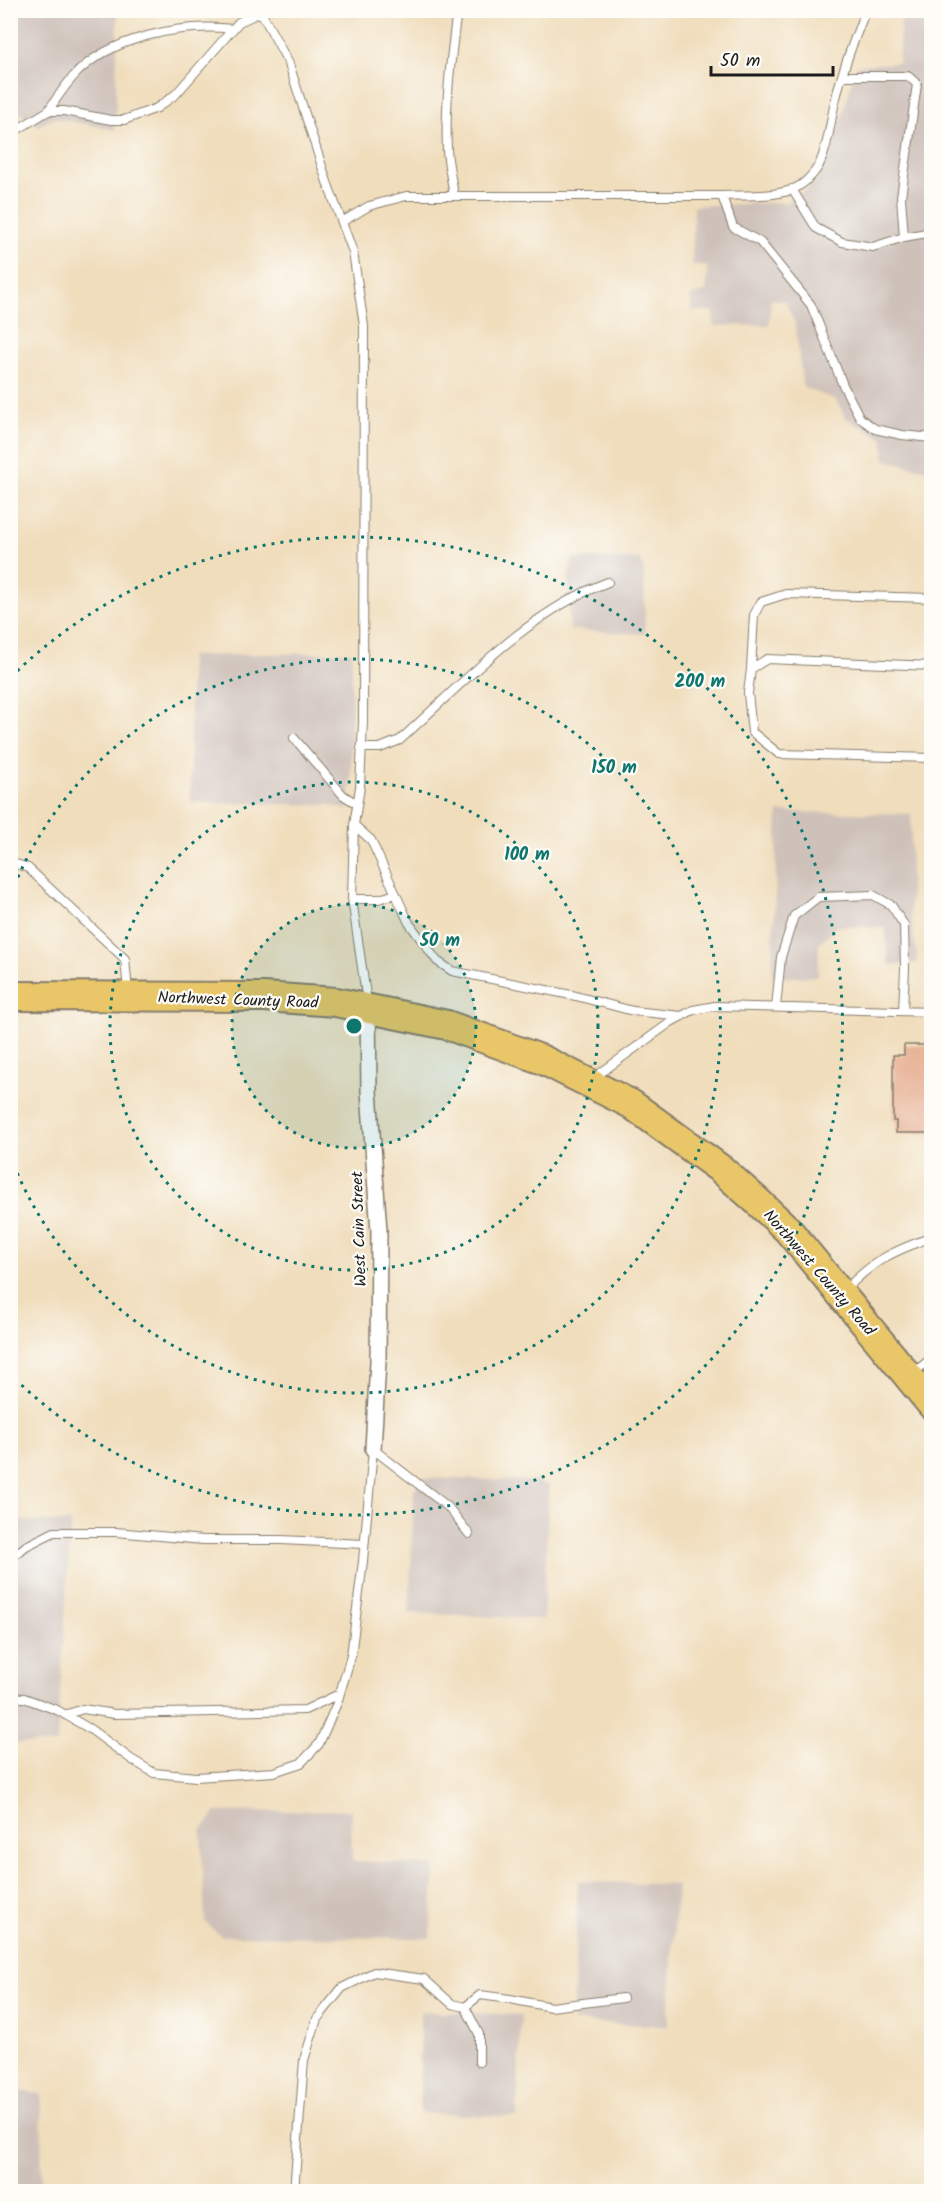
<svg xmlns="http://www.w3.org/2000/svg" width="942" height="2202" font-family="Kalam,sans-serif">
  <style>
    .industrial { fill: #cec1ba }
    .building { fill: #e7af92 }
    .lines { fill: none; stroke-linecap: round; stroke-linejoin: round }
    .lane-casing { stroke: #867c6c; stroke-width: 10 }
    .street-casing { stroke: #867c6c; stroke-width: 18 }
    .highway-casing { stroke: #867c6c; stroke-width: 32 }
    .lane { stroke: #fff; stroke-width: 8 }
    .street { stroke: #fff; stroke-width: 15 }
    .highway { stroke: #e9c769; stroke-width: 28 }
    .ring { fill: none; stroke: #0f766e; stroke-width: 3; stroke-dasharray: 3 6 }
    .labels { text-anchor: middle; stroke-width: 4.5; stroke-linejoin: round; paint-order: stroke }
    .street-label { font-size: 16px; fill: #1c1c1c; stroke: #fdfcf7 }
    .centre { fill: #0f766e; stroke: #fdfcf7; stroke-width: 3 }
    .ring-label { font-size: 18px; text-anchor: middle; font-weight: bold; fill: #0f766e; stroke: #fdfcf7; stroke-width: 4.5; stroke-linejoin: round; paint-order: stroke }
  </style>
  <rect width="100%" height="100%" fill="#fdfcf7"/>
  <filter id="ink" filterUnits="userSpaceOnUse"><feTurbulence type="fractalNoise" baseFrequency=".0167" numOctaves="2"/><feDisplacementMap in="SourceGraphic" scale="12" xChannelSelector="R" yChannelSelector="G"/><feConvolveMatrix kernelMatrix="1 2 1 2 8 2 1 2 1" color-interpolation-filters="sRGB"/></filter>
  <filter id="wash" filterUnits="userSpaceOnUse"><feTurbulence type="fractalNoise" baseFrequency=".008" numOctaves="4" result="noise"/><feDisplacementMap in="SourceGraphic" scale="24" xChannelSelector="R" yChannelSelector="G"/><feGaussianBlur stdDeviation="1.35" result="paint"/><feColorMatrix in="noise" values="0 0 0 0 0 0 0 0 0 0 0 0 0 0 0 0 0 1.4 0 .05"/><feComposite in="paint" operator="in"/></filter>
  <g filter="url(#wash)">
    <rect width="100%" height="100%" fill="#f0ddbc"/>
    <!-- industrial -->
    <path class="industrial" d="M15,11H118L115,130L54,118L38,126L15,110L11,102Z
      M901,18L931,19V471L885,460L883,439L846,418L836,400L803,387L795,324L785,301L771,299L769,325L714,326L713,311H691V295L706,292L707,265H692L694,206L787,202L816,183L833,146L857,65L898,63Z
      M572,558L640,559L644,570L645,634L570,630L568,579Z
      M11,627H16V664L11,674Z
      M352,652L351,789L348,810L330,805L190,802V656Z
      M778,812L911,814L910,913L918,963L889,965L885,928L837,926L819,943L818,976L772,978Z
      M425,1478L536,1481L549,1486L543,1619L409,1613L414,1489Z
      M11,1521L71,1522L57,1744L11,1743Z
      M351,1810L352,1861L435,1865L430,1938L221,1936L205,1922L201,1831L216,1812Z
      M578,1881L677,1885L668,2026L573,2022Z
      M420,2011L521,2015L517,2117L420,2113Z
      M10,2090L42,2094L41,2191H11Z"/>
    <g id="blocks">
      <!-- building -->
      <path class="building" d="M904,1045H932V1133H896V1121H893V1055H904Z"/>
    </g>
  </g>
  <g filter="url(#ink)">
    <use href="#blocks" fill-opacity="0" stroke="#867c6c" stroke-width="1.5"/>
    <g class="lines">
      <!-- lane casing -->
      <g class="lane-casing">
        <path id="lane" d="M260,10L289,64L327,182L353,252L364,326L363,722L360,787L354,825L352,899L367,1002
          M842,76H908L917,84L901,197L904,237
          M48,111C56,99 64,87 73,77C108,37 183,23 233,29
          M10,134L48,111H64L111,120H124L157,108L176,94L239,22L261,12
          M792,189L816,228L842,242L873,247L904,237L932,232
          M454,196C452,181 448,165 447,150C445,103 451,57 457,10
          M722,196L733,227L760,242L811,305L843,385L860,418L875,429L902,435L932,438
          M342,222L369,206L406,196H722C745,195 770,197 791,190C802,186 813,176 819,165C829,145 830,120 836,98C843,68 854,39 866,10
          M932,666L767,659L751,669L748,693L752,732L779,754L932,758
          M751,669L754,615L761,602L786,594L932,598
          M294,738L343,795L357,804
          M361,748H380L400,740C463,683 528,612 608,582
          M354,825L371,840L409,923L437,961L452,971L576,996L633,1011L682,1016
          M10,862L28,868L125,959L128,992
          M352,899H379L396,894
          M776,1007L781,957L794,916L818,897L873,895L891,905L904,925L905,968L903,1011
          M595,1077L671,1022L693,1010L715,1006L932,1012
          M844,1291C874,1260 891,1252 932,1237
          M912,1374L932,1358
          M373,1449L448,1507L469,1534
          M10,1559L26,1546L54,1532H116L203,1540H281L364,1544
          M10,1697L24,1698L57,1710L90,1729L131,1759L154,1773L196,1777L274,1772L301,1763L319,1744L337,1703L351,1656L363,1561L373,1449
          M65,1715L83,1709L115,1714L305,1710L339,1694
          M465,2007L479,2034V2062
          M294,2192L304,2060L317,2019L342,1988L374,1972L424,1979L452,2004L465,2007L480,1995L510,1999L551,2007L623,1998"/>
      </g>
      <!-- street casing -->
      <g class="street-casing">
        <path id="street" d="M368,1008L369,1091L379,1231L378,1362L373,1449"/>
      </g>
      <!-- highway casing -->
      <g class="highway-casing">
        <path id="highway" d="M10,996L264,997L336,1002L447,1025L543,1060L631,1104L722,1170L757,1201L788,1230L932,1405"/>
      </g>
      <!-- lane -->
      <use href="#lane" class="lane"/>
      <!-- street -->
      <use href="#street" class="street"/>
      <!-- highway -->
      <use href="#highway" class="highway"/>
    </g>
  </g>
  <!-- distance rings -->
  <circle cx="354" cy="1026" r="122" fill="#0f766e" fill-opacity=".12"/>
  <g class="ring">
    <circle cx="354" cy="1026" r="122"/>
    <circle cx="354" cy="1026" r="244"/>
    <path d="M11 894A367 367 0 1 1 11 1158"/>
    <path d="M11 677A489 489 0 1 1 11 1375"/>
  </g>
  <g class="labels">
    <!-- street labels -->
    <g class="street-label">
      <text transform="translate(238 999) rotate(2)" y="6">Northwest County Road</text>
      <text transform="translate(358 1229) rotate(-92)" y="6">West Cain Street</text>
      <text transform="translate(820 1272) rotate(49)" y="6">Northwest County Road</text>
    </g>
  </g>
  <circle cx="354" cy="1026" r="9" class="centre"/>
  <g class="ring-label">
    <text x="700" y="687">200 m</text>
    <text x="614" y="773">150 m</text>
    <text x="527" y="860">100 m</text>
    <text x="440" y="946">50 m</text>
  </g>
  <!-- margin -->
  <rect width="942" height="2202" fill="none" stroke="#fdfcf7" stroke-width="36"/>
  <!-- scale -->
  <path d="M711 66v9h122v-9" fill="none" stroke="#1c1c1c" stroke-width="3"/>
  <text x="720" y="66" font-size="18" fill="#1c1c1c" stroke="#fdfcf7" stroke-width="4.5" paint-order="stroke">50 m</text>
</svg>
